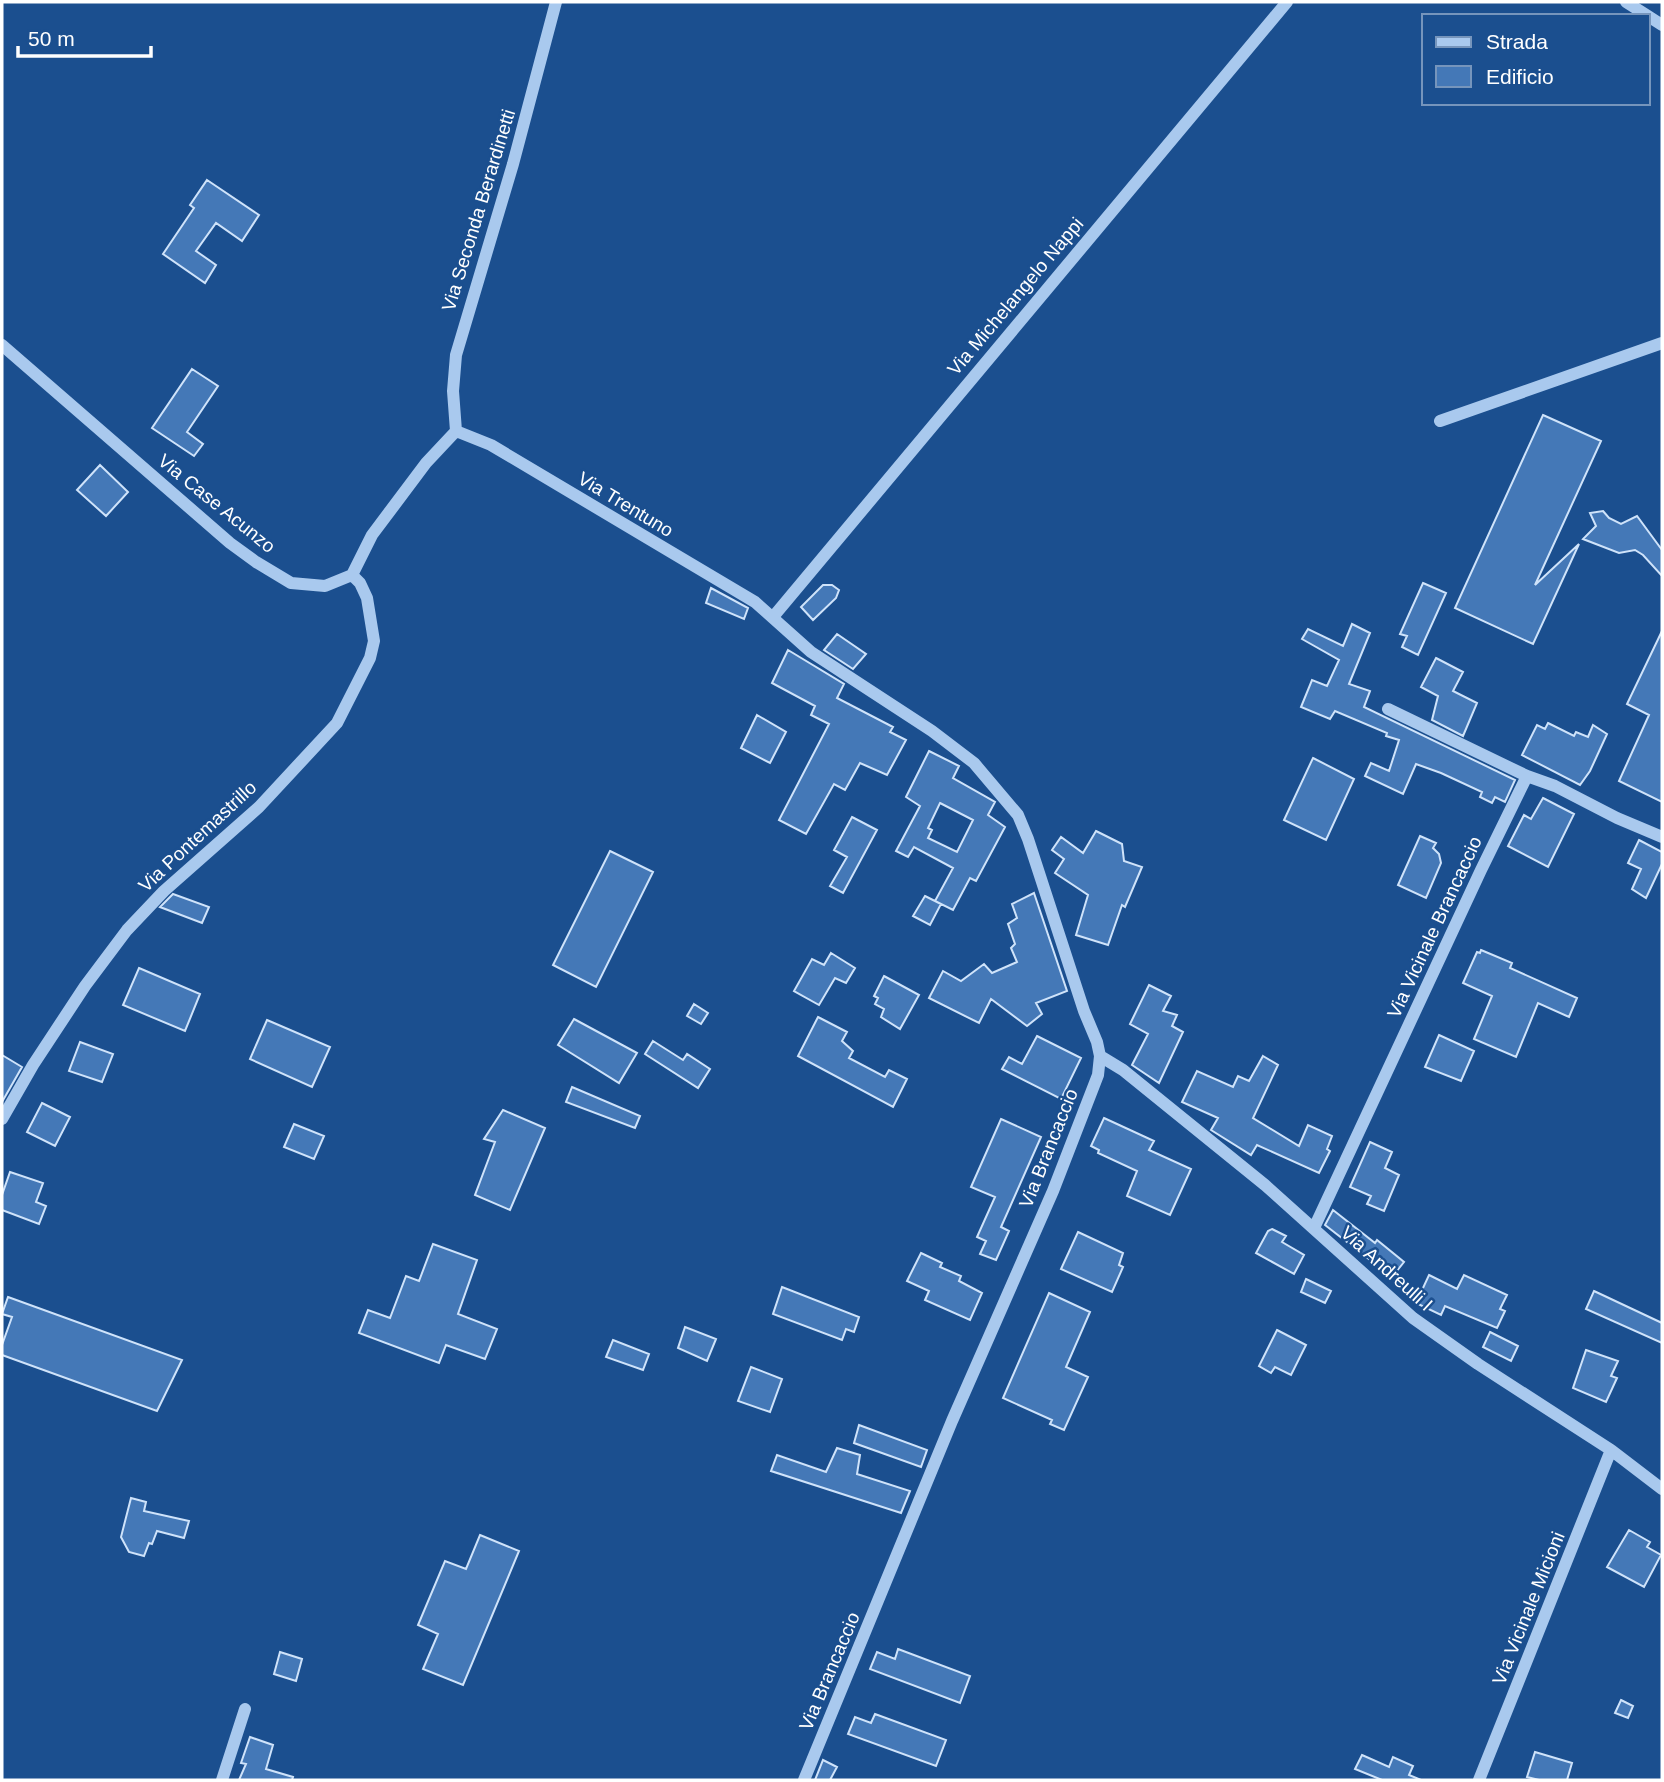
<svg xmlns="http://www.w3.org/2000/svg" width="1664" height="1782" font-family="Arial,sans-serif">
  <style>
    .building { fill: #4478b7; stroke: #cfe3fa; stroke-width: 2; fill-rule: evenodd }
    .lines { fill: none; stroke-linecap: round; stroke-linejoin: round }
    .minor { stroke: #a9c9ee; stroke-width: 12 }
    .labels { text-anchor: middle; stroke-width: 5; stroke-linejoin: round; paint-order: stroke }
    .street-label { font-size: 19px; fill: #fff; stroke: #1b4f8f }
  </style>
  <rect width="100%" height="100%" fill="#1b4f8f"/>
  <!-- building -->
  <path class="building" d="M207,180L259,215L242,241L216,223L196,251L216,265L205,283L163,254L194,208L190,205Z
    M192,369L218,386L187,432L203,444L194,456L152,428Z
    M1543,415L1601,441L1535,585L1579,544L1533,644L1455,608Z
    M100,465L128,492L106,516L77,490Z
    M1603,511L1609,518L1621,524L1637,516L1662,550V576L1643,555L1635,550L1619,553L1583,539L1596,526L1590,513Z
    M1423,583L1446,593L1418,655L1402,647L1407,636L1400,634Z
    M823,585H832L839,590L836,598L813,620L801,607Z
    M711,588L748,608L744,619L706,603Z
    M1352,624L1370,633L1349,684L1370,691L1364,707L1515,780L1505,802L1495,797L1492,803L1480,797L1482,792L1441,773L1416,764L1403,794L1365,776L1371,763L1389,771L1399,740L1386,736L1387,733L1335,711L1330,719L1301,707L1312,680L1327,686L1339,660L1302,639L1308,629L1343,646Z
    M1662,631V802L1619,781L1649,715L1627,704Z
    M837,634L866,654L853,669L824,650Z
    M788,650L844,684L837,698L893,727L890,732L906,740L887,775L860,763L845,790L834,784L806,834L779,820L829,724L811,715L815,706L772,683Z
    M1436,658L1463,672L1453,691L1477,703L1463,736L1432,720L1438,696L1421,687Z
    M757,715L786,732L770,763L741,748Z
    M1548,723L1574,736L1576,732L1588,737L1593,725L1607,734L1590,771L1580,785L1522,755L1537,725L1545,729Z
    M929,751L959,766L953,778L995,802L988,815L1005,827L976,881L970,878L953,910L935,901L953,868L914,847L908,857L896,851L920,806L906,797ZM940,803L973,820L957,852L928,838L932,830L928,828Z
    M1313,758L1354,779L1326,840L1284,820Z
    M1543,798L1574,814L1548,867L1508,846L1524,815L1531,819Z
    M852,817L877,830L843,893L830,886L847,857L834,850Z
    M1096,831L1122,844L1124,861L1142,867L1125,907L1122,905L1108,945L1076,935L1088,895L1055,873L1064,859L1052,850L1061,837L1083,853Z
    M1420,836L1436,843L1433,848L1439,854L1441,863L1426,898L1398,885Z
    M1639,840L1662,852V864L1646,898L1632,889L1641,869L1628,863Z
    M610,851L653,872L596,987L553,965Z
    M1034,893L1067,991L1036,1003L1042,1014L1027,1026L991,999L979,1023L929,998L943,971L961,981L984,964L992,973L1017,962L1011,948L1015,944L1008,924L1017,918L1012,904Z
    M173,894L209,907L202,923L160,907Z
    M925,896L941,904L930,925L913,916Z
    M1481,950L1512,963L1510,968L1577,998L1569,1017L1538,1003L1516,1057L1474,1039L1492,996L1463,983L1477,952L1480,953Z
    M831,953L855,968L846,983L835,978L819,1005L794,991L812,959L824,965Z
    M139,968L200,994L185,1031L123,1005Z
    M884,976L919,995L900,1029L881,1017L884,1009L875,1004L878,998L874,996Z
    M1149,985L1171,996L1163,1011L1177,1015L1172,1026L1183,1032L1159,1083L1132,1065L1148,1034L1130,1024Z
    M694,1004L708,1013L701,1024L687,1016Z
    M818,1017L847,1032L842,1041L853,1051L849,1058L885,1077L889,1070L907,1079L893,1107L798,1056Z
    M574,1019L637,1053L619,1083L558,1045Z
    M267,1020L330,1047L312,1087L250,1059Z
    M1439,1035L1474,1051L1461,1081L1425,1067Z
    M1037,1036L1081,1058L1061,1099L1002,1069L1009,1057L1022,1064Z
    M653,1041L683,1060L687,1054L710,1069L698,1088L645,1054Z
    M80,1042L113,1054L102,1082L69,1071Z
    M2,1055L22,1067L2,1102Z
    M1263,1056L1278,1065L1253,1118L1299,1146L1308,1125L1332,1136L1327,1149L1330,1151L1319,1173L1257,1145L1251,1155L1211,1130L1218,1118L1182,1102L1197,1071L1233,1087L1238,1076L1249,1081Z
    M572,1087L640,1116L635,1128L566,1102Z
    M42,1103L70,1117L55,1146L27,1132Z
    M503,1110L545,1128L510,1210L475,1195L495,1142L484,1139Z
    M1104,1118L1154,1141L1149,1150L1191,1169L1170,1215L1127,1196L1137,1171L1098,1153L1099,1150L1091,1146Z
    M1001,1119L1041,1137L1001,1227L1009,1231L996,1260L980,1254L986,1241L977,1237L995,1197L971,1187Z
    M294,1124L324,1136L314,1159L284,1147Z
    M1370,1142L1392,1152L1385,1168L1399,1175L1384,1211L1367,1204L1371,1196L1350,1187Z
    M10,1172L43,1183L36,1202L46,1206L39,1224L2,1210V1195Z
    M1333,1210L1375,1243L1377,1240L1404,1262L1392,1277L1325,1225Z
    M1272,1229L1286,1236L1282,1242L1304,1255L1294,1274L1256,1253L1268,1231Z
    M1078,1232L1123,1253L1119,1265L1123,1267L1112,1292L1061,1269Z
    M433,1244L477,1260L458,1314L497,1329L485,1359L446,1345L439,1363L359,1333L368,1310L390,1318L406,1276L419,1281Z
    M921,1253L942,1263L940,1267L961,1276L959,1281L982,1293L970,1320L925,1300L929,1291L907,1281Z
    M1429,1275L1457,1289L1464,1275L1507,1295L1500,1309L1505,1311L1497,1328L1445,1306L1441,1315L1416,1303Z
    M1306,1279L1331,1291L1325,1303L1301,1292Z
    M782,1287L859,1317L854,1332L846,1329L842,1340L773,1314Z
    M1594,1291L1662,1323V1343L1586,1309Z
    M1049,1293L1090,1312L1066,1367L1088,1377L1064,1430L1050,1424L1052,1420L1003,1398Z
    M8,1297L182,1360L157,1411L2,1355V1345L12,1317L2,1314Z
    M685,1327L716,1339L707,1361L678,1348Z
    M1277,1330L1306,1345L1291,1375L1275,1367L1271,1373L1259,1366Z
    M1490,1332L1518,1346L1511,1361L1483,1347Z
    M613,1340L649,1354L643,1370L606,1357Z
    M1586,1350L1618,1361L1611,1376L1617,1378L1606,1402L1573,1388Z
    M751,1367L782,1379L770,1412L738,1401Z
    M859,1425L927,1450L921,1467L854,1443Z
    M837,1448L860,1455L857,1474L910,1491L901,1513L771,1471L777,1455L826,1472Z
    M131,1498L146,1502L144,1511L189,1521L184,1538L157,1531L152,1544L149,1543L144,1556L129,1552L121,1537Z
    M1629,1530L1650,1542L1647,1547L1661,1555L1644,1587L1607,1567Z
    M480,1535L519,1551L463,1685L423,1669L438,1634L418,1625L445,1561L466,1569Z
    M898,1649L970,1676L960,1703L870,1669L877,1652L895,1659Z
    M280,1652L302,1659L296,1681L274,1674Z
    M1621,1700L1633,1706L1628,1718L1615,1713Z
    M875,1714L946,1740L936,1766L848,1734L855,1717L871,1723Z
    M250,1737L273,1745L266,1769L293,1777L292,1780H239L246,1764L241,1763Z
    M1535,1752L1572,1763L1567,1780H1539L1527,1777Z
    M1362,1755L1389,1767L1393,1757L1413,1766L1409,1775L1421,1780H1382L1355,1769Z
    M823,1760L837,1767L830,1780H815Z"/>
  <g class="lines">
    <!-- minor -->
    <path class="minor" d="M1626,2L1648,16
      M1648,16L1662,25
      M2,345L230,543L256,562L291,583L325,586L352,575L372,535L426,463L456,431
      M1440,421L1662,343
      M456,431L491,445L755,602L811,652L932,731L974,763L1018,815L1028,839L1084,1011L1097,1042L1100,1056L1098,1075L1053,1191L952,1421L804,1780
      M456,431L453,391L456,355L513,164L556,2
      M773,617L1287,2
      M1388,709L1527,776
      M1100,1056L1123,1070L1265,1185L1413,1318L1478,1364L1611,1450L1662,1489
      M2,1119L33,1065L85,986L127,930L164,891L259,807L337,723L370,658L374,641L367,598L360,583L352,575
      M1314,1228L1481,870L1527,776L1555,786L1617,818L1662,837
      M222,1780L245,1709
      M1479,1780L1611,1450"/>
  </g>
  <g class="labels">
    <!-- street labels -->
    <g class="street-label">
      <text transform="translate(478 210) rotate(-73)" y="7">Via Seconda Berardinetti</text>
      <text transform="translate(1015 296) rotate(-50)" y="7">Via Michelangelo Nappi</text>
      <text transform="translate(217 503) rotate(39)" y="7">Via Case Acunzo</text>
      <text transform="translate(626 504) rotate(31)" y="7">Via Trentuno</text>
      <text transform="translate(197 836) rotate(-43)" y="7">Via Pontemastrillo</text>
      <text transform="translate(1434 927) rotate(-65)" y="7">Via Vicinale Brancaccio</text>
      <text transform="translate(1048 1148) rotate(-68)" y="7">Via Brancaccio</text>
      <text transform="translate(1387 1268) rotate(42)" y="7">Via Andreulli I</text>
      <text transform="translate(1528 1608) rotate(-68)" y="7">Via Vicinale Micioni</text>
      <text transform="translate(829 1671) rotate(-67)" y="7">Via Brancaccio</text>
    </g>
  </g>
  <!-- border -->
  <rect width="1664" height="1782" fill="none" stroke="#ffffff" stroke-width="7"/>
  <!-- legend -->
  <rect x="1422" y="14" width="228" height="91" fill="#1b4f8f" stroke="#7695bc" stroke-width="2"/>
  <rect x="1436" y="37" width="35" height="10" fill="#a9c9ee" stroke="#7695bc" stroke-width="2"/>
  <text x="1486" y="49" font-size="21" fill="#ffffff">Strada</text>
  <rect x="1436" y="66" width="35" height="21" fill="#4478b7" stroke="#7695bc" stroke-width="2"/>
  <text x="1486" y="84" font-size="21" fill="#ffffff">Edificio</text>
  <!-- scale -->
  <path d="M18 46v10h133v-10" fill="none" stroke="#ffffff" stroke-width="3.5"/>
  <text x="28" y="46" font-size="21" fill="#ffffff" stroke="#1b4f8f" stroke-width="5" paint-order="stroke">50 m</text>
</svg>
